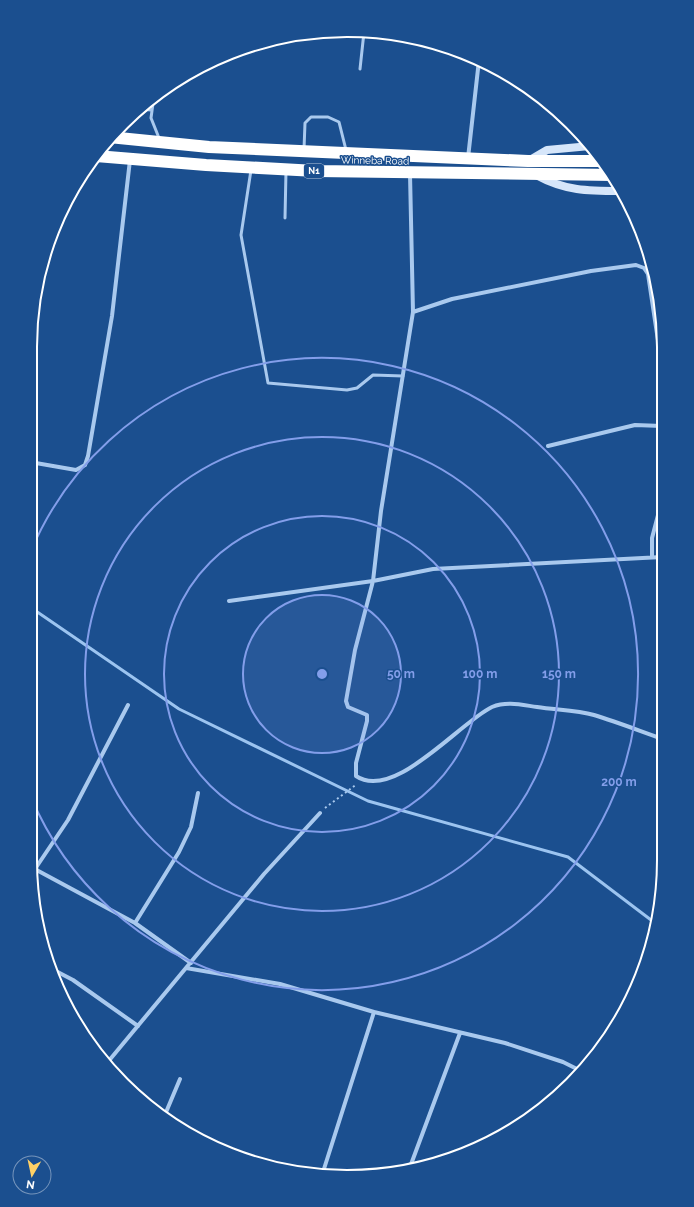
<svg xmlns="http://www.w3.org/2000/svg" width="694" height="1207" font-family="Raleway,sans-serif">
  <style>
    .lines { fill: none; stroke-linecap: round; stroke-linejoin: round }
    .stream { stroke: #9cc4f0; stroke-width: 3 }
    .path { stroke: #a9c9ee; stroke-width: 2; stroke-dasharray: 2 3; stroke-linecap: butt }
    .lane { stroke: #a9c9ee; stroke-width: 3 }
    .street { stroke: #a9c9ee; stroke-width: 4 }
    .secondary { stroke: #d6e6fa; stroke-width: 8 }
    .highway { stroke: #fff; stroke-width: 12 }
    .ring { fill: none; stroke: #839eea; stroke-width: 2 }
    .labels { text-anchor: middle; stroke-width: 3; stroke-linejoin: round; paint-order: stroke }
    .shield { fill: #1b4f8f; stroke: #bbcadd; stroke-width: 1 }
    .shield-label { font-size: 9px; font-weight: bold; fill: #fff }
    .street-label { font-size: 10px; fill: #fff; stroke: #1b4f8f }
    .rim { fill: none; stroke: #fff; stroke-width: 2 }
    .centre { fill: #839eea; stroke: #1b4f8f; stroke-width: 2 }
    .ring-label { font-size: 12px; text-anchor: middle; font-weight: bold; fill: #839eea; stroke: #1b4f8f; stroke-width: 3; stroke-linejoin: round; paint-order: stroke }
  </style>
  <rect width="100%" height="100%" fill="#1b4f8f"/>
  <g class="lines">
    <!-- stream -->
    <path class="stream" d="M30,607L179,709L368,801L568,857L655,923"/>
    <!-- path -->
    <path class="path" d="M325,808L357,784"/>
    <!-- lane -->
    <path class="lane" d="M360,69L364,32
      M154,96L151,118L159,138
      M140,109L151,110
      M304,149L305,123L311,117H328L339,122L346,150
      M251,170L241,235L268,383L347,390L357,388L373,375L403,376
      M285,218L286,171"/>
    <!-- street -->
    <path class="street" d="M468,158L479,60
      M410,174L413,312L381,511L373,581L355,650L346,701L348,707L367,715V721L356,763V776C394,802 460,722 492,707C507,701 522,705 537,707C556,710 576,710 594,715C617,722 640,731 663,739
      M413,312L452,299L591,271L636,265L644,268L648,274L662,367
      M548,446L635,425L662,426
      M30,462L76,470L85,465L88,456L112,316L130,160
      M652,557V538L662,500
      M229,601L373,581L433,569L662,557
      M31,867L135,923L191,963
      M35,869L68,820L128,705
      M135,923L179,852L191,827L198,793
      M50,968L73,980L138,1026
      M186,968L280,984L374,1012L505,1043L563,1062L579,1070
      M107,1063L264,874L320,813
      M164,1117L180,1079
      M410,1167L460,1033
      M323,1172L374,1012"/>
    <!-- secondary -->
    <path class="secondary" d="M530,160L547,150L590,146
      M536,175C565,191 588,191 620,191"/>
    <!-- highway -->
    <path class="highway" d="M109,137L209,147L528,161H603
      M96,156L206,165L316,171L613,175"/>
  </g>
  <!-- distance rings -->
  <circle cx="322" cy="674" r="79" fill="#839eea" fill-opacity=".12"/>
  <g class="ring">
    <circle cx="322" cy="674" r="79"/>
    <circle cx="322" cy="674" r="158"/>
    <circle cx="322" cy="674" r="237"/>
    <path d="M31 551A316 316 0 1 1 31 797"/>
  </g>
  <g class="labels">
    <!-- shield labels -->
    <rect class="shield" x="304" y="164" width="20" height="14" rx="3"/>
    <g class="shield-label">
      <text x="314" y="174">N1</text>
    </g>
    <!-- street labels -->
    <g class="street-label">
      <text transform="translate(375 160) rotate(1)" y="4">Winneba Road</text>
    </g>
  </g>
  <!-- crop -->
  <path d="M0 0H694V1207H0ZM347 37H347A310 310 0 0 1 657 347V860A310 310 0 0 1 347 1170H347A310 310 0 0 1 37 860V347A310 310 0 0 1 347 37Z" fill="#1b4f8f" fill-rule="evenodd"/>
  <path class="rim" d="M347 37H347A310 310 0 0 1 657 347V860A310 310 0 0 1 347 1170H347A310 310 0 0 1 37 860V347A310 310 0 0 1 347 37Z"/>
  <circle cx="322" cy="674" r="6" class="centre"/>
  <g class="ring-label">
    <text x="401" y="678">50 m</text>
    <text x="480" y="678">100 m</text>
    <text x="559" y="678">150 m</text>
    <text x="619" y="786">200 m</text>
  </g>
  <!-- north arrow -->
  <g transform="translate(32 1175) rotate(189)"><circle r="19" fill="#1b4f8f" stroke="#7695bc"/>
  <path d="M0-3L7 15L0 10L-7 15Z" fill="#ffd166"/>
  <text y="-6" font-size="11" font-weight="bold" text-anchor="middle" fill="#ffffff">N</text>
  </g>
</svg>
